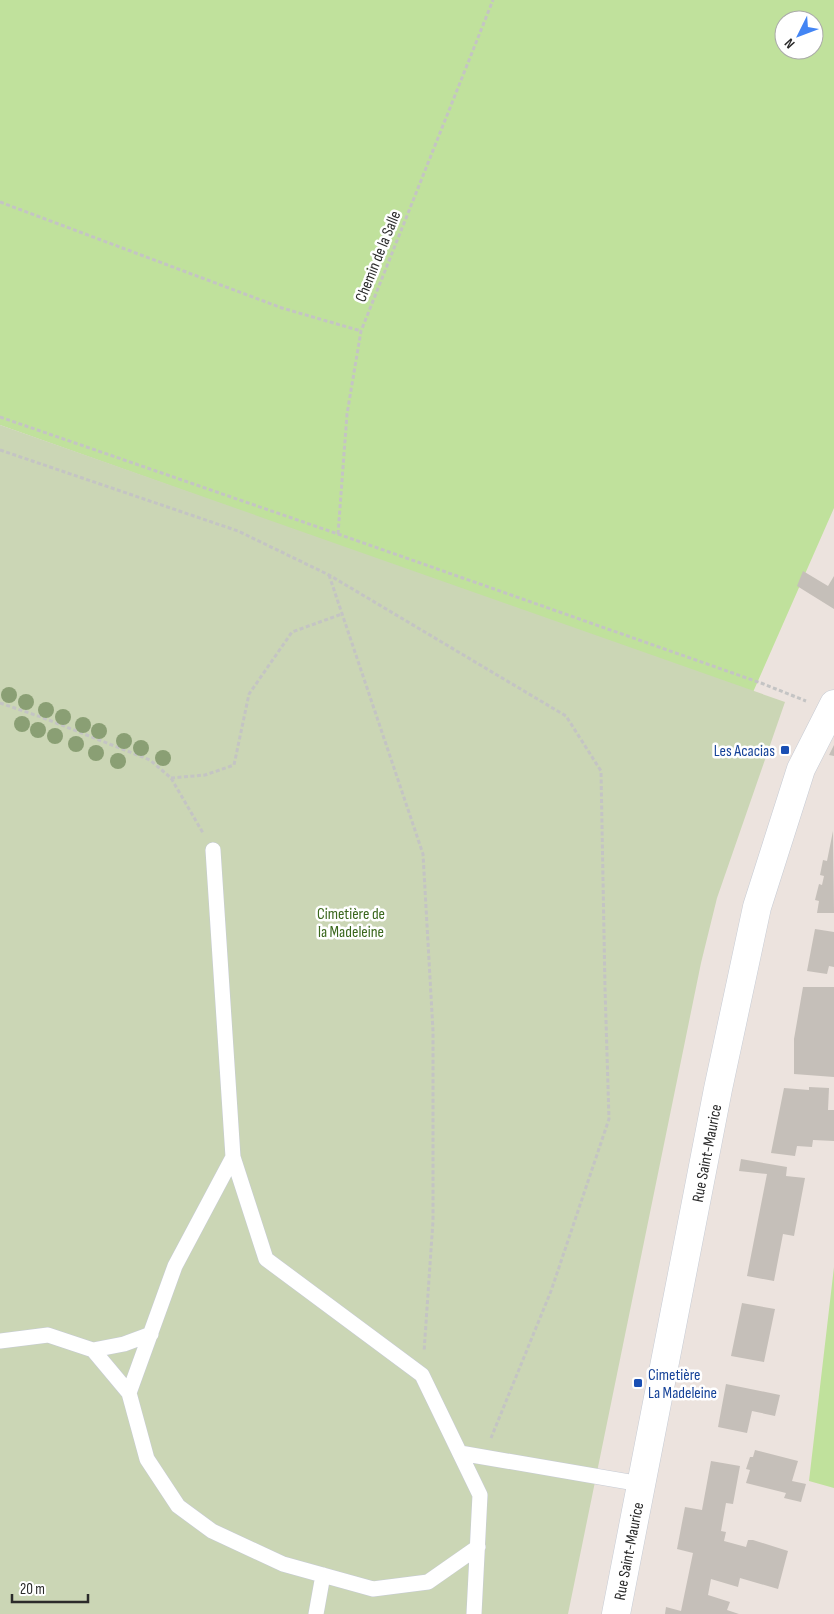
<svg xmlns="http://www.w3.org/2000/svg" width="834" height="1614" font-family="'Sofia Sans Condensed',sans-serif">
  <style>
    .green { fill: #c0e19c; fill-rule: evenodd }
    .cemetery { fill: #cbd6b5 }
    .building { fill: #c5bfb9 }
    .lines { fill: none; stroke-linecap: round; stroke-linejoin: round }
    .lane-casing { stroke: #c6cbd4; stroke-width: 16 }
    .secondary-casing { stroke: #c6cbd4; stroke-width: 29 }
    .path { stroke: #c4c4c4; stroke-width: 3; stroke-dasharray: 4 2.5; stroke-linecap: butt }
    .lane { stroke: #fff; stroke-width: 15 }
    .secondary { stroke: #fff; stroke-width: 28 }
    .tree { fill: #8a9f74 }
    .transit-dot { fill: #1a4fb4; stroke: #fff; stroke-width: 2 }
    .labels { text-anchor: middle; stroke-width: 5; stroke-linejoin: round; paint-order: stroke }
    .street-label { font-size: 16px; fill: #2b2b2b; stroke: #fff }
    .transit-label { font-size: 16px; fill: #164399; stroke: #fff; text-anchor: end }
    .park-label { font-size: 16px; fill: #3a671d; stroke: #fff }
  </style>
  <rect width="100%" height="100%" fill="#ece3de"/>
  <!-- green -->
  <path class="green" d="M0,0H834V508L750,699L317,538L0,425ZM784,20H814V50H784Z
    M834,1267V1488L809,1481Z"/>
  <!-- cemetery -->
  <path class="cemetery" d="M0,425L785,702L717,898L701,963L568,1614H0Z"/>
  <!-- building -->
  <path class="building" d="M803,571L828,586L834,576V609L797,586Z
    M834,745V756L829,755Z
    M833,831L834,913H817L819,901L815,900L819,884L822,885L824,876L820,875L823,860L827,861Z
    M815,929L834,932V967L829,966L827,974L807,971Z
    M803,987H834V1077L794,1074V1039Z
    M809,1087L829,1088L828,1110H834V1141L813,1140L812,1147L797,1146L795,1156L771,1153L784,1088L809,1090Z
    M741,1159L787,1167L786,1176L805,1178L794,1236L783,1234L774,1281L747,1276L767,1174L739,1171Z
    M742,1303L775,1309L764,1362L731,1356Z
    M726,1384L780,1395L775,1416L752,1411L747,1433L718,1427Z
    M755,1450L798,1461L792,1481L806,1484L801,1502L784,1498L786,1493L746,1483L750,1470L746,1469L750,1457H753Z
    M711,1461L740,1466L733,1504L726,1503L721,1531L726,1532L724,1541L746,1547L748,1540H753L788,1551L778,1589L740,1578L738,1587L711,1579L708,1595L730,1602L727,1610L739,1614H665L666,1607L681,1611L693,1553L677,1549L685,1507L702,1510Z"/>
  <g class="lines">
    <!-- lane casing -->
    <g class="lane-casing">
      <path id="lane" d="M213,850L233,1157L266,1259L422,1375L480,1495L474,1614
        M0,1341L48,1335L93,1350L129,1393L147,1459L178,1506L212,1531L283,1564L373,1589L428,1582L478,1547
        M93,1350L124,1344L151,1334
        M129,1393L175,1266L233,1157
        M460,1453L641,1484
        M316,1614L323,1575"/>
    </g>
    <!-- secondary casing -->
    <g class="secondary-casing">
      <path id="secondary" d="M616,1614L718,1089L757,907L801,769L834,704"/>
    </g>
    <!-- path -->
    <path class="path" d="M0,202L282,308L361,331
      M0,417L338,534L761,683L806,701
      M0,450L238,531L329,575L566,716L601,771L605,988L609,1119L551,1291L491,1438
      M338,534L347,414L361,331L493,0
      M329,575L423,854L433,1031V1221L424,1352
      M0,703L41,717L150,760L171,778L203,833
      M171,778L205,775L234,765L249,694L292,632L342,614"/>
    <!-- lane -->
    <use href="#lane" class="lane"/>
    <!-- secondary -->
    <use href="#secondary" class="secondary"/>
  </g>
  <!-- trees -->
  <g class="tree">
    <circle cx="9" cy="695" r="8"/>
    <circle cx="26" cy="702" r="8"/>
    <circle cx="46" cy="710" r="8"/>
    <circle cx="63" cy="717" r="8"/>
    <circle cx="22" cy="724" r="8"/>
    <circle cx="83" cy="725" r="8"/>
    <circle cx="38" cy="730" r="8"/>
    <circle cx="99" cy="731" r="8"/>
    <circle cx="55" cy="736" r="8"/>
    <circle cx="124" cy="741" r="8"/>
    <circle cx="76" cy="744" r="8"/>
    <circle cx="141" cy="748" r="8"/>
    <circle cx="96" cy="753" r="8"/>
    <circle cx="163" cy="758" r="8"/>
    <circle cx="118" cy="761" r="8"/>
  </g>
  <!-- markers -->
  <g class="transit-dot">
    <rect x="780" y="745" width="10" height="10" rx="2.5"/>
    <rect x="633" y="1378" width="10" height="10" rx="2.5"/>
  </g>
  <g class="labels">
    <!-- street labels -->
    <g class="street-label">
      <text transform="translate(377 256) rotate(-68)" y="6">Chemin de la Salle</text>
      <text transform="translate(706 1153) rotate(-79)" y="6">Rue Saint-Maurice</text>
      <text transform="translate(628 1551) rotate(-79)" y="6">Rue Saint-Maurice</text>
    </g>
    <!-- transit labels -->
    <g class="transit-label">
      <text x="775" y="756">Les Acacias</text>
      <text x="648" y="1380" text-anchor="start">Cimetière<tspan x="648" dy="18">La Madeleine</tspan></text>
    </g>
    <!-- park labels -->
    <g class="park-label">
      <text x="351" y="919">Cimetière de<tspan x="351" dy="18">la Madeleine</tspan></text>
    </g>
  </g>
  <!-- north arrow -->
  <g transform="translate(799 35) rotate(228)"><circle r="24" fill="#ffffff" stroke="#aaaaaa"/>
  <path d="M0-4L9 19L0 12L-9 19Z" fill="#4385f4"/>
  <text y="-8" font-size="14" font-weight="bold" text-anchor="middle" fill="#2b2b2b">N</text>
  </g>
  <!-- scale -->
  <path d="M12 1594v8h76v-8" fill="none" stroke="#2b2b2b" stroke-width="2.5"/>
  <text x="20" y="1594" font-size="15" fill="#2b2b2b" stroke="#ffffff" stroke-width="4" paint-order="stroke">20 m</text>
</svg>
